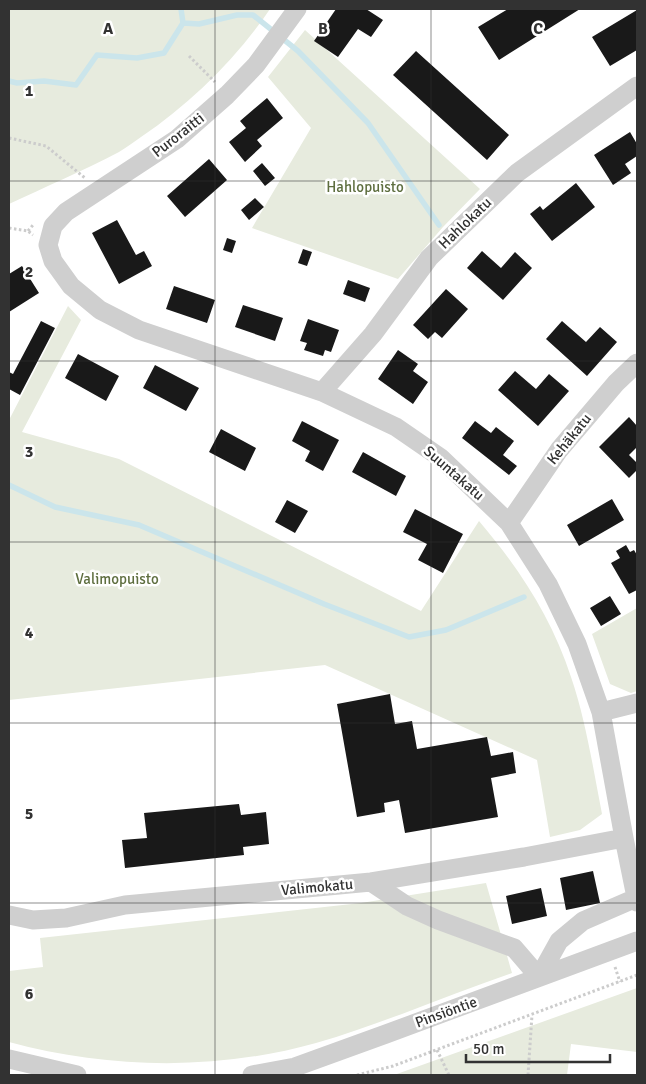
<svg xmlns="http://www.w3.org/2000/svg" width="646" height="1084" font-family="Signika,sans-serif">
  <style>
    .green { fill: #e7ebde }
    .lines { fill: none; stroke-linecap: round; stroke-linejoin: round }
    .stream { stroke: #cbe5eb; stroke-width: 5.5 }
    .building { fill: #191919 }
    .path { stroke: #ccc; stroke-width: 3; stroke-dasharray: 2.5 2.5; stroke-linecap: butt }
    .minor { stroke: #cfcfcf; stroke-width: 19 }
    .grid { fill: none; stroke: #323232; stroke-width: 1; stroke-opacity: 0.55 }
    .labels { text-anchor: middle; stroke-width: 5; stroke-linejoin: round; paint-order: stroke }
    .street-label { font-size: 15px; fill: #323232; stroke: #fff }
    .park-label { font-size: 15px; fill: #5e6e3f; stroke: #fff }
    .grid-label { font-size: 16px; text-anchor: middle; font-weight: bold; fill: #323232; stroke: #fff; stroke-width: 5; stroke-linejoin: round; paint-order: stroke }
  </style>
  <rect width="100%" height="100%" fill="#fff"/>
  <!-- green -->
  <path class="green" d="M9,9H270C236,59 191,103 141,137C134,142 127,147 119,152C83,171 45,187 9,204Z
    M305,30L480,189L443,227L398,279L252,228L311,128L268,77Z
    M68,306L81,320L22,432L119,459L421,611L479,521C519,568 552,618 571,677C586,721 593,768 602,814L580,830L550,837L537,760L325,665L9,700V420Z
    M637,608V691L631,693L610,684L592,634Z
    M486,883L512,973C475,986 438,1000 402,1014C373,1024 345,1035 316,1043C216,1071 109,1069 9,1042V971L43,967L40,938L361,903Z
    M637,988V1052L571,1044L567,1075H394Z"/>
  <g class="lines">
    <!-- stream -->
    <path class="stream" d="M183,23L199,24L237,15H253L298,51L368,123L439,225
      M9,81L17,83L44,81L76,85L97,55L137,58L164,53L183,23L181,9
      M9,485L55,507L139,525L324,604L409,637L446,630L524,597"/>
  </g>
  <!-- building -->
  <path class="building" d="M336,9H366L383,20L371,37L358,29L338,57L314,41Z
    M508,9H580L499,60L478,27Z
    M637,10V50L610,66L592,37Z
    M416,51L509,135L487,160L393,75Z
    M267,98L283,118L257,140L262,146L245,162L229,142L246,128L240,121Z
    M630,132L637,144V156L625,164L631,173L613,185L594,155Z
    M209,159L227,180L185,217L167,196Z
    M262,163L275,178L265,186L253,171Z
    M576,183L595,207L552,241L530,214L540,206L543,210Z
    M255,198L264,207L249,220L241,210Z
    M117,220L136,255L144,251L152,266L119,284L92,233Z
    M227,238L236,241L232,253L223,250Z
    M303,249L312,252L307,266L298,263Z
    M482,251L501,268L515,252L532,268L503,300L467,268Z
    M22,266L39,293L9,312V274Z
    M348,280L370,288L365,302L343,294Z
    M174,286L215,300L207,323L166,309Z
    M446,289L468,309L442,338L435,332L428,339L413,325Z
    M243,305L283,318L275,341L235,327Z
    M308,319L339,330L331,352L325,350L323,356L304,350L307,343L300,341Z
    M41,321L55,328L20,395L9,389V372L13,374Z
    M562,321L586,342L600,327L617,342L587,376L546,339Z
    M398,350L418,364L413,371L428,382L413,404L378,379Z
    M78,354L119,376L106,401L65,378Z
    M155,365L199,388L186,411L143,388Z
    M515,371L536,389L549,374L569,391L538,426L498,390Z
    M629,417L637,426V447L629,455L637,463V470L629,478L599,447Z
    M302,421L339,440L323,471L305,461L310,451L292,441Z
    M475,421L491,433L496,427L514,441L503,455L517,466L509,475L462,438Z
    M221,429L256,448L245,471L209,452Z
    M363,452L406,476L396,496L352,472Z
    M612,499L624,520L579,546L567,525Z
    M287,500L308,511L295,533L275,522Z
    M415,509L463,534L443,573L418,560L427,544L403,532Z
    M626,545L630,552L634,550L637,555V590L629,594L611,563L620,558L616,551Z
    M610,596L621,614L601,626L590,608Z
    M390,694L395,724L412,721L417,749L487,737L491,756L513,752L516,773L491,778L498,817L405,833L399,800L384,803L385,812L357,817L337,704Z
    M239,804L241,815L266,812L269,844L243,847L244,855L125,868L122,840L147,838L144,813Z
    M593,871L600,903L566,910L560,878Z
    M541,888L547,916L512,924L506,896Z"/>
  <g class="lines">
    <!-- path -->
    <path class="path" d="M189,56L215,82
      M9,138L46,146L85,178
      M9,228L28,231L33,235
      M28,231L33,225
      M615,967L620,982
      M437,1050L449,1075
      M357,1075L393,1066L637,975
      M528,1075L532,1015"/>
    <!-- minor -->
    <path class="minor" d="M297,9L256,65L227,95L177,139L66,212L53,226L48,245L53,261L71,286L100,310L139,330L322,392L396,427L441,458L509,523L548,584L577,644L601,712L624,838L637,902
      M322,392L373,334L429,258L517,173L637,86
      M509,523L559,450L616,383L637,363
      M601,712L637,703
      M371,882L407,906L438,920L514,948L539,977L559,941L583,921L636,898
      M9,915L33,920L66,918L125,905L371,882L524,857L624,838
      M9,1059L77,1075
      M252,1075L295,1067L386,1034L637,941"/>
  </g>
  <!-- grid -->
  <path class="grid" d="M215,9V1075M431,9V1075M9,181H637M9,361H637M9,542H637M9,723H637M9,903H637"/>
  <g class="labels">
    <!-- street labels -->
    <g class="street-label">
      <text transform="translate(178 135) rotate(-38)" y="5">Puroraitti</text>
      <text transform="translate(465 223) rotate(-44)" y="5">Hahlokatu</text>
      <text transform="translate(569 439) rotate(-51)" y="5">Kehäkatu</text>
      <text transform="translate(454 473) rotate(41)" y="5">Suuntakatu</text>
      <text transform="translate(317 887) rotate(-5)" y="5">Valimokatu</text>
      <text transform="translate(446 1012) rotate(-20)" y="5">Pinsiöntie</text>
    </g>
    <!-- park labels -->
    <g class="park-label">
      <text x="365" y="192">Hahlopuisto</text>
      <text x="117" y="584">Valimopuisto</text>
    </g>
  </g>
  <g class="grid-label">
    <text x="108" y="34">A</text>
    <text x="323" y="34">B</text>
    <text x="538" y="34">C</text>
    <text x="29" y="96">1</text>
    <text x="29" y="277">2</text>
    <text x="29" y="457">3</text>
    <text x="29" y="638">4</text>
    <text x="29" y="819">5</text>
    <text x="29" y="999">6</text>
  </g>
  <!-- border -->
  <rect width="646" height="1084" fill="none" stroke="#323232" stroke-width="20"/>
  <!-- scale -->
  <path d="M466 1054v8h144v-8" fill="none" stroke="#323232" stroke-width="2.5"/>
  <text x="473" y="1054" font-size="15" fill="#323232" stroke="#ffffff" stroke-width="4" paint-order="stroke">50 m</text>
</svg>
